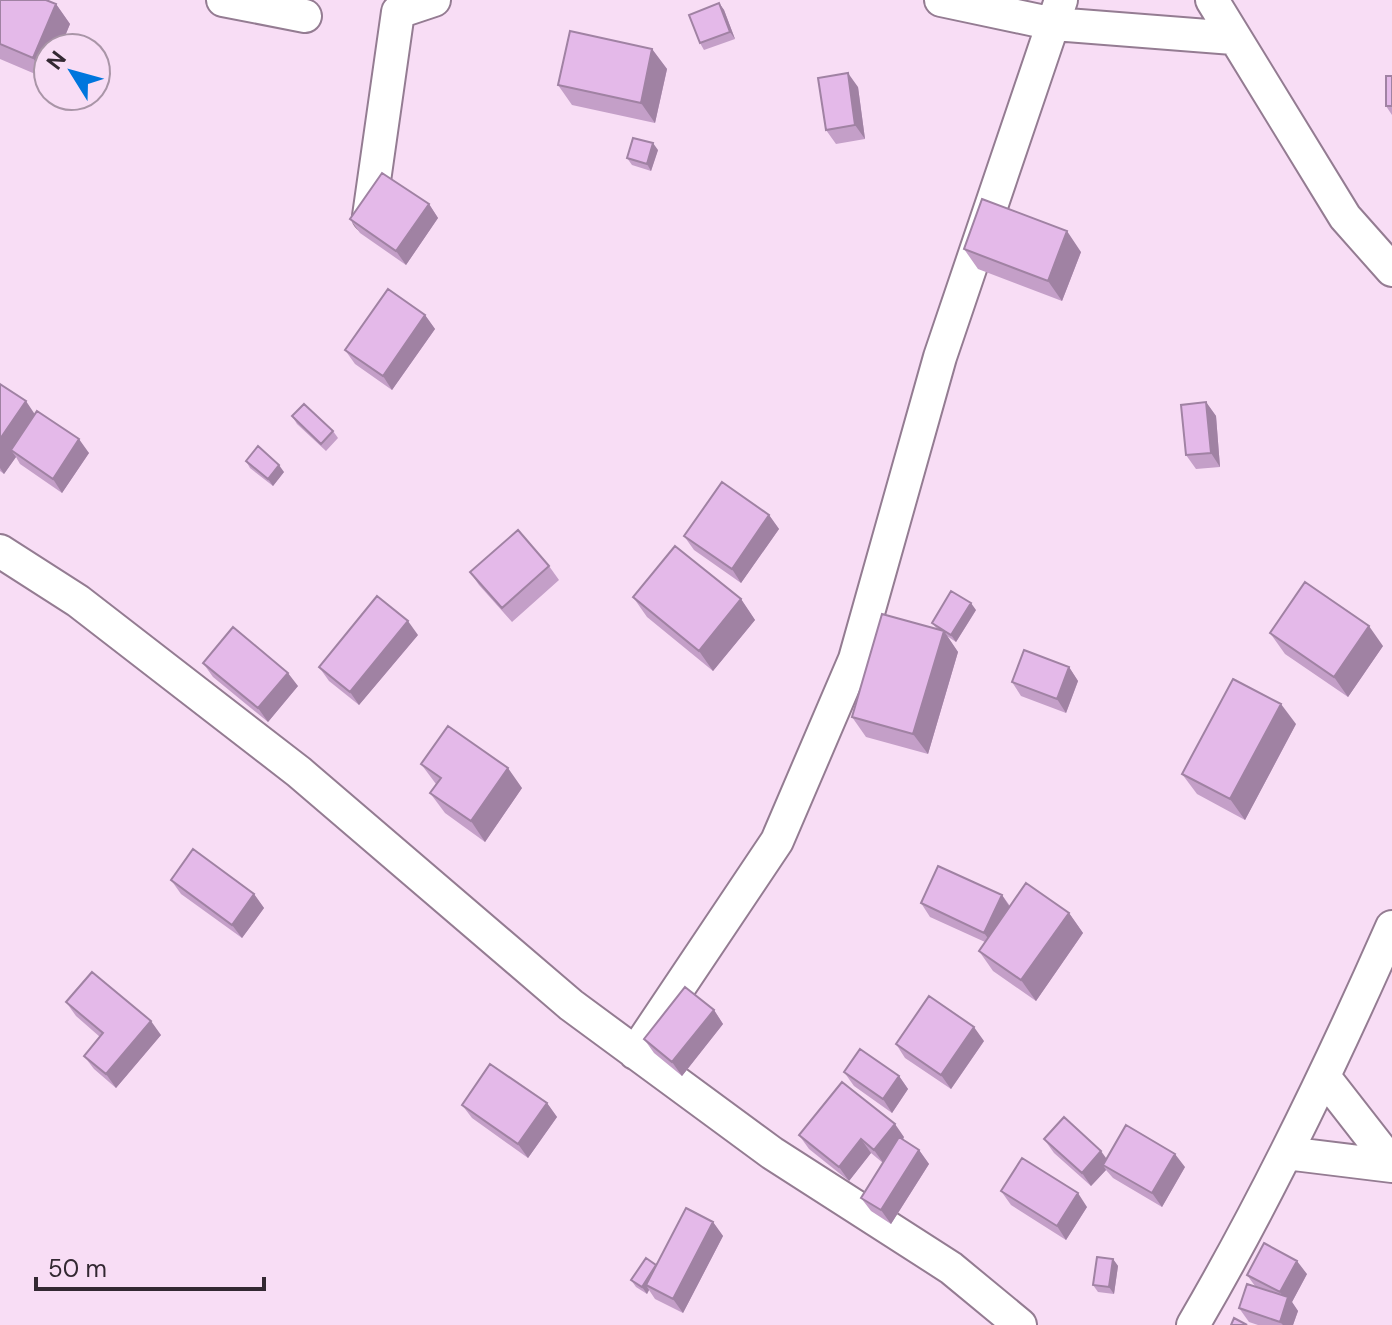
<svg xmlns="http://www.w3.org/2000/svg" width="1392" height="1325" font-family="'DM Sans',sans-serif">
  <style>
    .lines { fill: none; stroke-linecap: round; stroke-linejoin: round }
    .minor-casing { stroke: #947c92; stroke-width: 36 }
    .minor { stroke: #fff; stroke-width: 32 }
    .wall { fill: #c49fc8 }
    .shaded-wall { fill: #a082a3 }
    .building { fill: #e4b9e9; stroke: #a082a3; stroke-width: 2 }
  </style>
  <rect width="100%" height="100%" fill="#f8ddf5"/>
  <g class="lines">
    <!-- minor casing -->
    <g class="minor-casing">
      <path id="minor" d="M223,0L305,16
        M941,0L1054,24L1233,38
        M1212,0L1345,217L1392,270
        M369,216L398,12L434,0
        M0,551L78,601L299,772L571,1005L772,1153L951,1268L1020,1325
        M635,1053L777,841L855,659L940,357L1061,0
        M1325,1078L1392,1164
        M1286,1153L1392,1166
        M1193,1325C1268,1197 1332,1063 1392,927"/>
    </g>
    <!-- minor -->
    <use href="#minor" class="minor"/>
  </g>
  <!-- wall -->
  <path class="wall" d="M0,0L56,4L70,24L60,48H48V76L47,79L0,59Z
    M719,3L724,10L735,39L704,50L700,43Z
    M652,49L667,69L655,123L572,105L558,85Z
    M1392,76V115L1386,106Z
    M858,87L865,139L836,144L826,130Z
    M658,150L651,171L632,165L627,158Z
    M429,204L438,218L406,265L360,233L350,219Z
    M964,249L1081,252L1062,301L978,269Z
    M425,315L435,329L392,390L355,364L345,350Z
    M0,384L35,415L89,453L62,493L20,464L16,457L4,474L0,471Z
    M1206,402L1216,416L1220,467L1196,469L1186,455Z
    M292,416L333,431L338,438L326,451L297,424Z
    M246,461L284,472L273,486L250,468Z
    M769,515L779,529L741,583L694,550L684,536Z
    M549,566L559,580L512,622L479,585L470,572Z
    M633,597L741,599L755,620L713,671L647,617Z
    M976,610L956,642L947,636L958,652L928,754L866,737L852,717L937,629L932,623Z
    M1270,633L1383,646L1348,697L1285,654Z
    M418,635L359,705L329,681L319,667Z
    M203,663L298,686L268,722L213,677Z
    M1069,667L1078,681L1066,713L1021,696L1012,682Z
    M1296,724L1245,820L1197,794L1182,774Z
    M421,764L522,788L485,842L445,813L430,793L436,784Z
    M171,880L254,894L264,908L242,938L181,894Z
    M1002,895L1010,906L1069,913L1083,933L1036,1001L993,971L979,951L985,942L930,917L921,903Z
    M66,1002L161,1035L116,1088L94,1069L84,1056L100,1037L76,1016Z
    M714,1010L723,1024L682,1076L654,1053L644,1039Z
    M984,1041L951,1089L905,1058L896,1044Z
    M844,1072L899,1076L908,1089L892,1113L854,1086Z
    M547,1103L557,1117L528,1158L472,1118L462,1105Z
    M799,1135L904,1137L903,1140L919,1150L929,1164L891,1224L871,1211L861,1198L883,1163L871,1153L849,1181L809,1149Z
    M1044,1139L1106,1158L1185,1167L1162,1207L1113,1178L1106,1170L1091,1186L1054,1153Z
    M1001,1191L1087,1207L1066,1240L1011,1205Z
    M713,1222L723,1236L683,1313L655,1299L649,1290L647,1294L636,1287L631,1280L656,1265Z
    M1113,1259L1118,1266L1114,1294L1098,1292L1093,1285Z
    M1307,1274L1292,1302L1298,1311L1293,1325H1258L1249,1322L1239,1308L1255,1286L1247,1275Z"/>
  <!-- shaded-wall -->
  <path class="shaded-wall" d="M719,3L724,10L735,39L730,32Z
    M56,4L70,24L60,48H48V76L47,79L33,58Z
    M652,49L667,69L655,123L641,103Z
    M848,73L858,87L865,139L855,125Z
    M653,143L658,150L651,171L647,164Z
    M429,204L438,218L406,265L396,251Z
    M1067,231L1081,252L1062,301L1048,281Z
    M425,315L435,329L392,390L383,376Z
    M26,401L40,422L11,450L16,457L4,474L0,468V439Z
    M1206,402L1216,416L1220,467L1211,453Z
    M79,439L89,453L62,493L53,479Z
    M279,465L284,472L273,486L268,479Z
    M769,515L779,529L741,583L732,569Z
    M741,599L755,620L713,671L699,651Z
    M971,603L976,610L956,642L951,635Z
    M408,621L418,635L359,705L350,692Z
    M1369,626L1383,646L1348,697L1334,677Z
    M944,631L958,652L928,754L913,734Z
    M1069,667L1078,681L1066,713L1057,699Z
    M288,673L298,686L268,722L258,708Z
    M1281,704L1296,724L1245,820L1230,799Z
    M508,768L522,788L485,842L471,821Z
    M254,894L264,908L242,938L232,925Z
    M1002,895L1011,909L994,946L984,933Z
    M1069,913L1083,933L1036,1001L1021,980Z
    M714,1010L723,1024L682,1076L672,1062Z
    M151,1021L161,1035L116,1088L106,1074Z
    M974,1027L984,1041L951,1089L941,1075Z
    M899,1076L908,1089L892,1113L883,1099Z
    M547,1103L557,1117L528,1158L518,1144Z
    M895,1124L904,1137L884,1164L874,1150Z
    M861,1139L871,1153L849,1181L839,1167Z
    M919,1150L929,1164L891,1224L881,1210Z
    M1101,1151L1111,1165H1103L1106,1170L1091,1186L1082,1173Z
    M1175,1154L1185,1167L1162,1207L1152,1193Z
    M1078,1193L1087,1207L1066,1240L1057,1226Z
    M713,1222L723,1236L683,1313L673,1299Z
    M1113,1259L1118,1266L1114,1294L1109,1287Z
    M1297,1261L1307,1274L1292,1302L1298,1311L1293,1325H1283L1280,1322L1287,1302L1280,1292Z
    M657,1265L646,1285L649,1290L647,1294L642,1287Z"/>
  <!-- building -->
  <path class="building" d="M0,0H46L56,4L33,58L0,44Z
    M719,3L730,32L700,43L689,15Z
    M570,31L652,49L641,103L558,85Z
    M848,73L855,125L826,130L818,78Z
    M1386,76H1392V106H1386Z
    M633,138L653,143L647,164L627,158Z
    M382,173L429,204L396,251L350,219Z
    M982,199L1067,231L1048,281L964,249Z
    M388,289L425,315L383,376L345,350Z
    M0,384L26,401L0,439Z
    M1206,402L1211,453L1186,455L1181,405Z
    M304,404L333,431L321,444L292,416Z
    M37,411L79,439L53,479L11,450Z
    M258,446L279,465L268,479L246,461Z
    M722,482L769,515L732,569L684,536Z
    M518,530L549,566L502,608L470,572Z
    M675,546L741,599L699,651L633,597Z
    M1305,582L1369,626L1334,677L1270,633Z
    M951,591L971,603L951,635L932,623Z
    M377,596L408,621L350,692L319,667Z
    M882,614L944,631L913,734L852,717Z
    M233,627L288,673L258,708L203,663Z
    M1024,650L1069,667L1057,699L1012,682Z
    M1233,679L1281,704L1230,799L1182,774Z
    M448,726L508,768L471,821L430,793L441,778L421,764Z
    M193,849L254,894L232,925L171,880Z
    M938,866L1002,895L984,933L921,903Z
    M1026,883L1069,913L1021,980L979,951Z
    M92,972L151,1021L106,1074L84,1056L103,1033L66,1002Z
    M685,987L714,1010L672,1062L644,1039Z
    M929,996L974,1027L941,1075L896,1044Z
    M860,1049L899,1076L883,1099L844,1072Z
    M490,1064L547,1103L518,1144L462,1105Z
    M842,1082L895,1124L874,1150L861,1139L839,1167L799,1135Z
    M1064,1117L1101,1151L1082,1173L1044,1139Z
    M1126,1125L1175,1154L1152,1193L1103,1165Z
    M899,1137L919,1150L881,1210L861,1198Z
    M1022,1158L1078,1193L1057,1226L1001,1191Z
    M686,1208L713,1222L673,1299L646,1285Z
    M1264,1243L1297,1261L1280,1292L1247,1275Z
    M1097,1257L1113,1259L1109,1287L1093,1285Z
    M646,1258L656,1265L642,1287L631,1280Z
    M1247,1284L1288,1297L1280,1322L1239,1308Z
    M1234,1318L1247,1325H1231Z"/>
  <!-- north arrow -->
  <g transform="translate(72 72) rotate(307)"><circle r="38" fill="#f8ddf5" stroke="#a995a7" stroke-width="2"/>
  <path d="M0-6L14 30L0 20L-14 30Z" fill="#0076dd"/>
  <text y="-12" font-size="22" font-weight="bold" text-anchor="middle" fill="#332832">N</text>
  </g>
  <!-- scale -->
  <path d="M36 1277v12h228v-12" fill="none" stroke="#332832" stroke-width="4"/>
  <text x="48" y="1277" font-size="24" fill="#332832" stroke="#f8ddf5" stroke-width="6" paint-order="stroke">50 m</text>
</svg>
